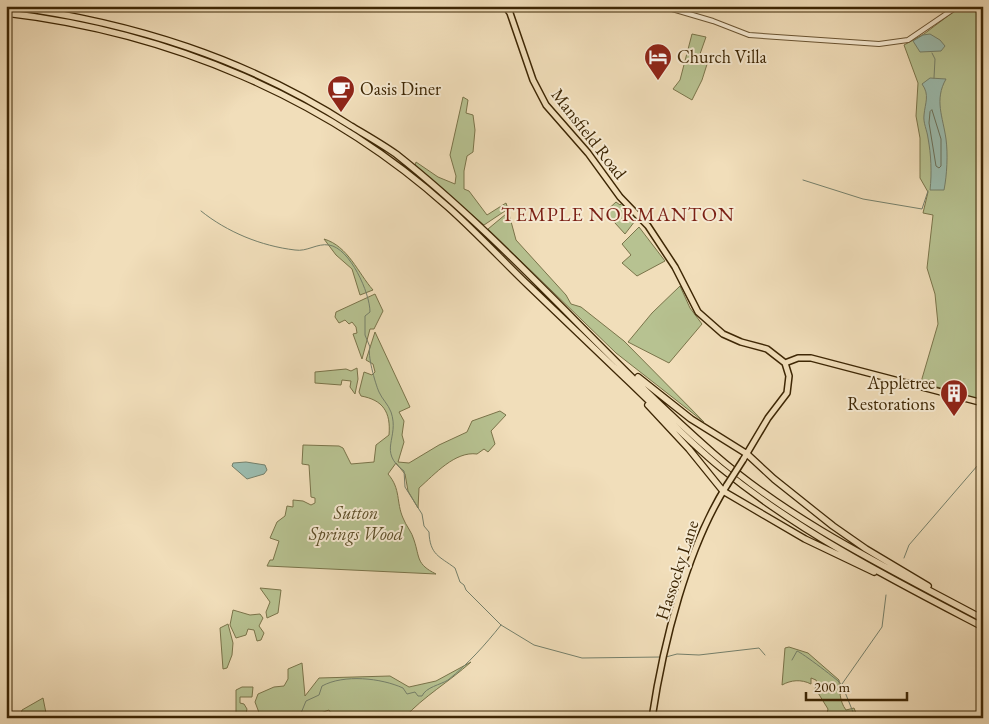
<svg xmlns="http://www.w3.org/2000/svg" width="989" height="724" font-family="'EB Garamond',serif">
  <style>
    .green { fill: #b7c291; stroke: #7a744a }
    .water { fill: #9bbcaf; stroke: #75806b }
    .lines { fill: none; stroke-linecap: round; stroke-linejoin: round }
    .shore { stroke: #6c715a; stroke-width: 1 }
    .stream { stroke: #75806b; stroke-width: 1 }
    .minor-casing { stroke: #6a5432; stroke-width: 6 }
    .major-casing { stroke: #3d2604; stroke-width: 8 }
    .highway-casing { stroke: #3d2604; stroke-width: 8 }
    .minor { stroke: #f6ead2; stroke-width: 4 }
    .major { stroke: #f1deba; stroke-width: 5 }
    .highway { stroke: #f1deba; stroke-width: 5.5 }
    .major-bridge-casing { stroke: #3d2604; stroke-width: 8; stroke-linecap: butt }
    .major-bridge { stroke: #f1deba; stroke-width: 5 }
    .labels { text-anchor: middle; stroke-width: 4; stroke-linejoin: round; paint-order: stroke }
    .poi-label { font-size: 18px; fill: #3d2604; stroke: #f6ead2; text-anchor: start }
    .street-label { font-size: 18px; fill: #3d2604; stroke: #f6ead2 }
    .park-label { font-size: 18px; font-style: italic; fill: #5c4d27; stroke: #f6ead2 }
    .quarter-label { font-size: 20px; letter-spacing: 1px; fill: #7a1f14; stroke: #f6ead2 }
  </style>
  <rect width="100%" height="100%" fill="#f1deba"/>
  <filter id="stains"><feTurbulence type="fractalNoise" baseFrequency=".004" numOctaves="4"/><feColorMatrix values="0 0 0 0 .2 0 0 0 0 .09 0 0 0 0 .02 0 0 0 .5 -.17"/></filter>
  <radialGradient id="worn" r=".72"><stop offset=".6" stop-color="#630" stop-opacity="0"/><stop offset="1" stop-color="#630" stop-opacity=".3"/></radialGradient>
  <!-- green -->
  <path class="green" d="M961,6H983V401L921,382L938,324L935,294L927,268L933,215L923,213L928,192L920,178V138L916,116L918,83L904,45L924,34Z
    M692,34L706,37L700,54L709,58L702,80L692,100L673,89L680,80Z
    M463,97L468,100L466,113L473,115L475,130L473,152L467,156L464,171V189L469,191L487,215L506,203L508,209L484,225L415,166L416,162L438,177L455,184L456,176L450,155Z
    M616,202L620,205L622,203L638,217L625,234L605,212Z
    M506,214H509L516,240L566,295L571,304L581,307L624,341L704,422L616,353L488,229Z
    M639,227L665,261L637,276L622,263L631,255L622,244Z
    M324,239C348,246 358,273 373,290L360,295L352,269L336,255Z
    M680,286L690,308L702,324L669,363L628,342L652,313Z
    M375,294L383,311L374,329H370L362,359L353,334L357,333L356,327L352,322L349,324L345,320L339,323L335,317L336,312Z
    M375,332L410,407L399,412L404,421L402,435L404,442L398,462L409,463L439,445L467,432L472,421L500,411L506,415L491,431L495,444L488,452L484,449L477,454C455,451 435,474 419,488L418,508L408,491L405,474L396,463L388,474C401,489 396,502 403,518C406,526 412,532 414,540C420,558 416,564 436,574L267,566L270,560H273L279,541L270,538L277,522L285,516L287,506L293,507V500L303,501L311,505L315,503V498L311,497L309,465L302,464L303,445L339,446L343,448L351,464L374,462L376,445L389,435C391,412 383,400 361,396L359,392L364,372L372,375L375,372L373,364L366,360Z
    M357,368L358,379L355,394L350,387L351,381L342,380L341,385L315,383V372L346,369L351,371Z
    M260,588L281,590L278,613L267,618L266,612L270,602Z
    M233,610L250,615L260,614L263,618L259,626L264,633L261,640L257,641L254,630L248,629L246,635L236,638L230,625Z
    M228,624L233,643L232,655L227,668L223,669L220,628Z
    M789,647L808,653L839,680C840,690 839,701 846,710L854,708L858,718H826L828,709L815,688L818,685L816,680L811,678V684C801,679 791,680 782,685L785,648Z
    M471,662C449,682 424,696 404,718H334L329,710L307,718H261L255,702L258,694L274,687L284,686L288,679V669L302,663L305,696L319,678L390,676L409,687L436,681Z
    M242,687H253L252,697H240V703L244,704L247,709L245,718H236V690Z
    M43,698L47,718H20L22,710Z"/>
  <!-- water -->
  <path class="water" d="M930,34L940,40L945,46L941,51L920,52L913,41L923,35Z
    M930,78L946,79C934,100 943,117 946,139C948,154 947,175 944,190H930C932,173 931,154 928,138C927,130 923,123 924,115C925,103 930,95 922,84Z
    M246,462L265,465L267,470L264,474L247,479L232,466L233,463Z"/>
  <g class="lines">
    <!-- shore -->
    <path class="shore" d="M932,110L941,139V166L939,168L936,166L929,123L930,112Z"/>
    <!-- stream -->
    <path class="stream" d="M932,53L935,59L934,78
      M803,180L863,199L922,209L928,191
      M201,211C227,232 261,246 295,250C307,252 317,243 329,245C350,248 370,293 370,312L365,316V335L370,347C367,354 375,383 379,392C382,399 388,404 391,412C400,438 377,451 404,471L405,487L422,514L424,526L429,532C430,555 439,556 455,568L460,582L464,585L466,590L501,625L534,645L582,658L662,657
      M904,558L909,545L978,465
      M666,657L677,654L699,655L759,648L765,655
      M792,660L797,651C801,652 841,682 842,685C846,695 851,706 855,718
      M842,684L882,627L886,595
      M299,718L306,701L319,695L322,686C344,674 381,678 403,688L407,694L415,692L418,696H422C426,687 440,685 448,680C468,664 485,645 501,625"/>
    <!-- minor casing -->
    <g class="minor-casing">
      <path id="minor" d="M662,6L713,21L749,35L879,44L908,40L958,6"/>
    </g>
    <!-- major casing -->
    <g class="major-casing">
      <path id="major" d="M505,6L510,13L533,80L546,105L588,153L620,197L648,226L675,267L698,312L723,334L741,342L767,349L785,363L789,376L787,393L768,418L743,460
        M785,363L798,358H811L983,403
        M652,718C663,644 687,548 727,485"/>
    </g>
    <!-- highway casing -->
    <g class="highway-casing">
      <path id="highway" d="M10,6C133,23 246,58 351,126C366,135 382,144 396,154C510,244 603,357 713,453C793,523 890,569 983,619
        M6,13C169,32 325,97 448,207C476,232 501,259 528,285C559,315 591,345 622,375C655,406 686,439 721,468C800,533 893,580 983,627
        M638,377L691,419L747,454L774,479L833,526L866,549L928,586
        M648,405L689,449L723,491L805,539L874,572"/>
    </g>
    <!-- minor -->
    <use href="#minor" class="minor"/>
    <!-- major -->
    <use href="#major" class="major"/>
    <!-- highway -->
    <use href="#highway" class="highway"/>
    <!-- major-bridge casing -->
    <g class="major-bridge-casing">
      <path id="major-bridge" d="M727,485L743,460"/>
    </g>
    <!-- major-bridge -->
    <use href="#major-bridge" class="major-bridge"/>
  </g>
  <!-- icons -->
  <defs>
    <g id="hotel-pin" transform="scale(1.4375)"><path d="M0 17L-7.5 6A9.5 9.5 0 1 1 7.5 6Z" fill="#8f2418" stroke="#f6ead2"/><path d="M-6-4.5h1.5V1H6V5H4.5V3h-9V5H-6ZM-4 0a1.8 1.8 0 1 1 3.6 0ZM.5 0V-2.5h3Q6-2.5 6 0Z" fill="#fff"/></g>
    <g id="cafe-pin" transform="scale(1.4375)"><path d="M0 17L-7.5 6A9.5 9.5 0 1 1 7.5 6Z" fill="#8f2418" stroke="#f6ead2"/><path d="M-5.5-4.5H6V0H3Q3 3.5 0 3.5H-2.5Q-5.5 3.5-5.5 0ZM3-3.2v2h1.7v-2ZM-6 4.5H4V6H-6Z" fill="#fff"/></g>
    <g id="building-pin" transform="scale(1.4375)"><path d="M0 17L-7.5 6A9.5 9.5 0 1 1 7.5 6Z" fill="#8f2418" stroke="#f6ead2"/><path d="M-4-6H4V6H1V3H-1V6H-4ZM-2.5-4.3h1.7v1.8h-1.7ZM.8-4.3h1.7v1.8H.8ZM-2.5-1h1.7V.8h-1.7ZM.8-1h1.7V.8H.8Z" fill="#fff"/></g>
  </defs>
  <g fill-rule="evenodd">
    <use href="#hotel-pin" x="658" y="57"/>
    <use href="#cafe-pin" x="341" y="89"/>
    <use href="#building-pin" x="954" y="393"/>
  </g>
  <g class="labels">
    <!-- poi labels -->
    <g class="poi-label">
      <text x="677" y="63">Church Villa</text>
      <text x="360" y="95">Oasis Diner</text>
      <text x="935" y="389" text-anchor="end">Appletree<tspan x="935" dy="21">Restorations</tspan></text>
    </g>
    <!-- street labels -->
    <g class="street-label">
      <text transform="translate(589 134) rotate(52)" y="6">Mansfield Road</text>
      <text transform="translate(677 570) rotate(-72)" y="6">Hassocky Lane</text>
    </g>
    <!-- park labels -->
    <g class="park-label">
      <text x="356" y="519">Sutton<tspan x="356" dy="21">Springs Wood</tspan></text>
    </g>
    <!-- quarter labels -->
    <g class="quarter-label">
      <text x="618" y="221">TEMPLE NORMANTON</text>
    </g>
  </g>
  <!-- margin -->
  <rect width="989" height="724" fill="none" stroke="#f1deba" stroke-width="25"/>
  <rect x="8" y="8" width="974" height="709" fill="none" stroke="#3d2604" stroke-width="2.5"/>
  <rect x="12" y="12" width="964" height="699" fill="none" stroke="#3d2604"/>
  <!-- scale -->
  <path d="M806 692v8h101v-8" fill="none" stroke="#3d2604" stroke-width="2.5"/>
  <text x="814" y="692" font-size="15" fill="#3d2604" stroke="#f6ead2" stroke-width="4" paint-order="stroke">200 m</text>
  <rect width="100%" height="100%" filter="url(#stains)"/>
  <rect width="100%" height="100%" fill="url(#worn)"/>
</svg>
